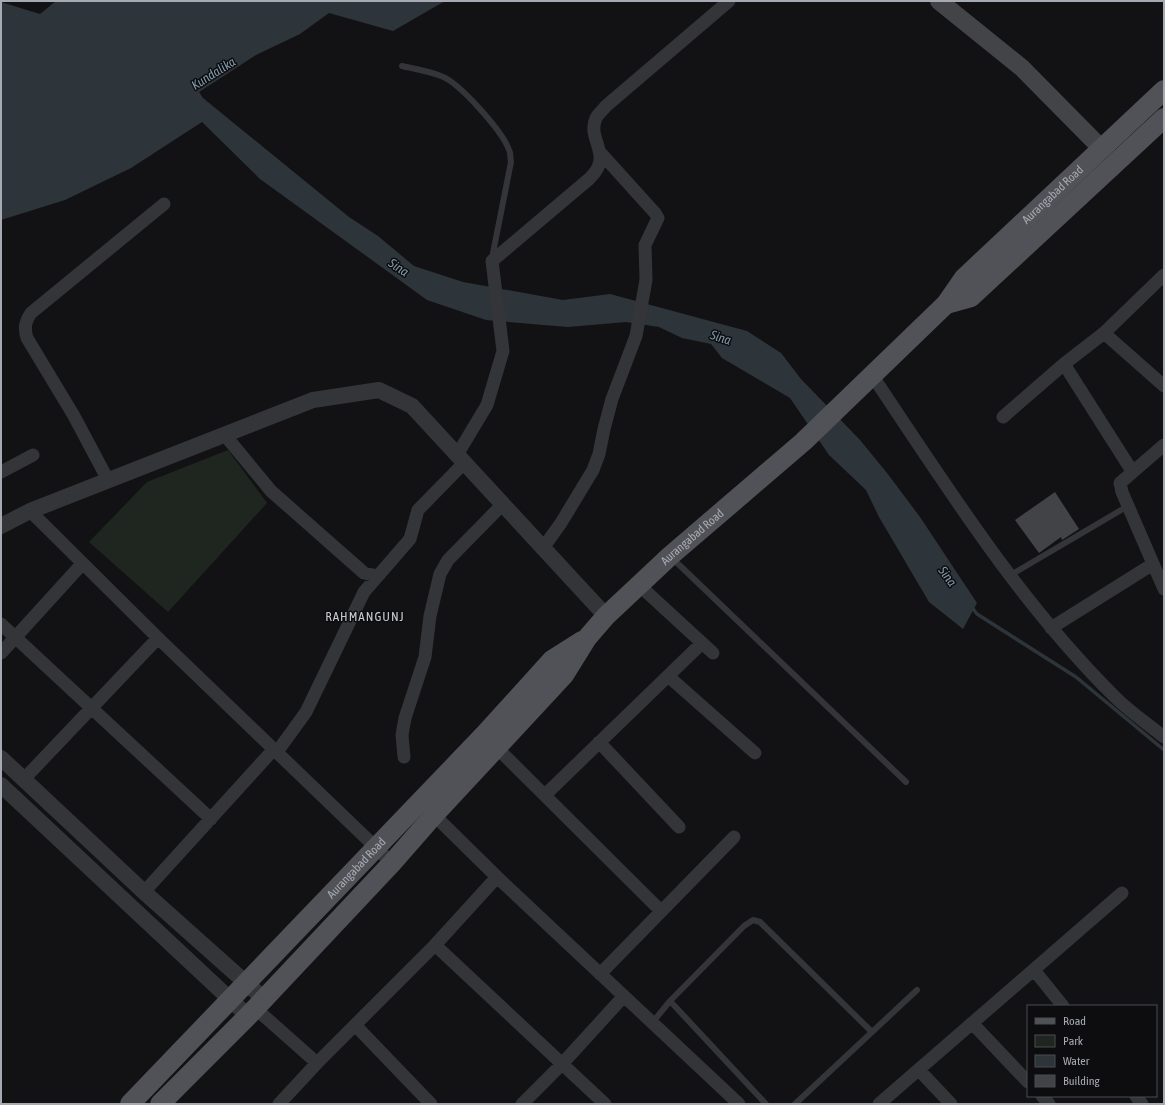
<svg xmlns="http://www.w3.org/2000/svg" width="1165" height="1105" font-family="'Asap Condensed',sans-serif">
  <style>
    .green { fill: #1f2620 }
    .water { fill: #2d353b }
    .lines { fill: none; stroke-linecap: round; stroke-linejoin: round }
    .stream { stroke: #2d353b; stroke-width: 3.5 }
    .building { fill: #414346 }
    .service { stroke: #343538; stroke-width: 6 }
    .minor { stroke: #343538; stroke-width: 13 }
    .tertiary { stroke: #343538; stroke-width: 16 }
    .secondary { stroke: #424448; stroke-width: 18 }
    .primary { stroke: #505257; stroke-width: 20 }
    .labels { text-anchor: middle; stroke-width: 3; stroke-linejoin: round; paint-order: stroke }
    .street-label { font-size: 12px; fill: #a6aab2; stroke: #0d0d0f }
    .water-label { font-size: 13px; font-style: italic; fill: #8199a9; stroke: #0d0d0f }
    .neighbourhood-label { font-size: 13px; letter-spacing: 1px; fill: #c6c9cf; stroke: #0d0d0f }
  </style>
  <rect width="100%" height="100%" fill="#121214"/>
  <!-- green -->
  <path class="green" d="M228,450L267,503L168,612L89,542L147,482Z"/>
  <!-- water -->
  <path class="water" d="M56,1H445L393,31L329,13L300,34L256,55L199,92L203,98L349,217L378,236L414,266L463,282L563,300L610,294L747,331L781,353L801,379L860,440L887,473L920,517L977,603L963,629L929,602L879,517L866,490L829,455L790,398L722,358L711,344L682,338L659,327L626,322L568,327L486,320L427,300L260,179L202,122L131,168L65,200L1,220V2L40,14Z"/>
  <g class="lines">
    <!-- stream -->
    <path class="stream" d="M971,606L977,614L1076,677L1164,750"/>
  </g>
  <!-- building -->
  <path class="building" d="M1055,492L1079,529L1062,540L1061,537L1039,553L1015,520Z"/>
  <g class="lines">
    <!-- service -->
    <path class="service" d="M402,66C415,69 429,71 441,76C459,82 503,132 509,150C511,153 510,158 511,162L492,258
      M672,558L906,782
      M1009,576L1128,506
      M670,1001L766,1104
      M652,1023L670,1001L744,926L753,920L760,922L872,1032
      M795,1104L917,990"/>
    <!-- minor -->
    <path class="minor" d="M1104,333L1164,386
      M1064,364L1132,471
      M872,375C947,487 1019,602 1115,697C1130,712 1148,724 1164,737
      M1003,417L1064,364L1104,333L1164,275
      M224,434L271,491L364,573L377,576
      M1164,445L1120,483L1122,492L1164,589
      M457,455L487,405L503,351L492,261L589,179C615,155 586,140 596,118C598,114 603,110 606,106L729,1
      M1,472L33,455
      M108,480L74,416L27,338C24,328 25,322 31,313L164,204
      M30,511L158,638L392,863
      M543,548L561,523L593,470L599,454L604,429L612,399L636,336L646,280L645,245L658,218L655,213L599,151
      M639,585L713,653
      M1,624L211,819
      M1051,628L1153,564
      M1,653L82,564
      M668,676L755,753
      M599,742L679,827
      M492,743L661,911
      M277,752L306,712L364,592L410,539L418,510L464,463
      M404,757L402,735L405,718L425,657L430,616L440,574L448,560L503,504
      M24,779L158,638
      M545,795L702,643
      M434,815L497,877L739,1104
      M144,892L274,749
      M435,945L497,877
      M1034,970L1063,1006
      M600,974L734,837
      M255,1008L317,1063
      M972,1023L1028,1082
      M356,1026L431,1104
      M919,1070L951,1104
      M1042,1096L1049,1104
      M1136,1096L1142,1104
      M279,1104L317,1063L435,945L605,1104
      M522,1104L562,1064L624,996
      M879,1104L1122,893"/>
    <!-- tertiary -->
    <path class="tertiary" d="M1,526L30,511L313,400L379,390L412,406L606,616
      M1,758L144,892L264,999
      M1,785L248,1016"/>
    <!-- secondary -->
    <path class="secondary" d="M939,1L1022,68L1101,148"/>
    <!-- primary -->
    <g class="primary">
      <path d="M946,304L971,297L1164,118"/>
      <path id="s1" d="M130,1104L484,735L552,660L582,641"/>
      <path id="s2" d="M160,1104L248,1016L392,863L434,815L564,675L587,638L606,616L670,556L803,442L946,304L964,278L1164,90"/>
    </g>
  </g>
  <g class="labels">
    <!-- street labels -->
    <g class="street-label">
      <text dy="4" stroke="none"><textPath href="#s2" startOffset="1277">Aurangabad Road</textPath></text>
      <text dy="4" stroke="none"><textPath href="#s2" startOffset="779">Aurangabad Road</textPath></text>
      <text dy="4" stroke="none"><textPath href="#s1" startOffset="327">Aurangabad Road</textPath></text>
    </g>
    <!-- water labels -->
    <g class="water-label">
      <text transform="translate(213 73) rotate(-32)" y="5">Kundalika</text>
      <text transform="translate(399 267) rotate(34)" y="5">Sina</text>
      <text transform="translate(721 337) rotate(18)" y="5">Sina</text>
      <text transform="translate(948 576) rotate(54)" y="5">Sina</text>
    </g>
    <!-- neighbourhood labels -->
    <g class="neighbourhood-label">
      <text x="365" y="621">RAHMANGUNJ</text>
    </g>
  </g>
  <!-- border -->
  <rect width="1165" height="1105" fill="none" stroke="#a6aab2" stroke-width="4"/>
  <!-- legend -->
  <rect x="1027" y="1005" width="130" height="92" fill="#0d0d0f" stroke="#4a4c50"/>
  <rect x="1035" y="1018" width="20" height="6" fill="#505257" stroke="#4a4c50"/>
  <text x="1063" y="1025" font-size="12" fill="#a6aab2">Road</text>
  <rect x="1035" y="1035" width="20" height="12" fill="#1f2620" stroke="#4a4c50"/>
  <text x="1063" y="1045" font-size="12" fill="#a6aab2">Park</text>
  <rect x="1035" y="1055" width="20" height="12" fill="#2d353b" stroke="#4a4c50"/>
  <text x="1063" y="1065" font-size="12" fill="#a6aab2">Water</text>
  <rect x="1035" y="1075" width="20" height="12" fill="#414346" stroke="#4a4c50"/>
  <text x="1063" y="1085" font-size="12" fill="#a6aab2">Building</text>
</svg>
